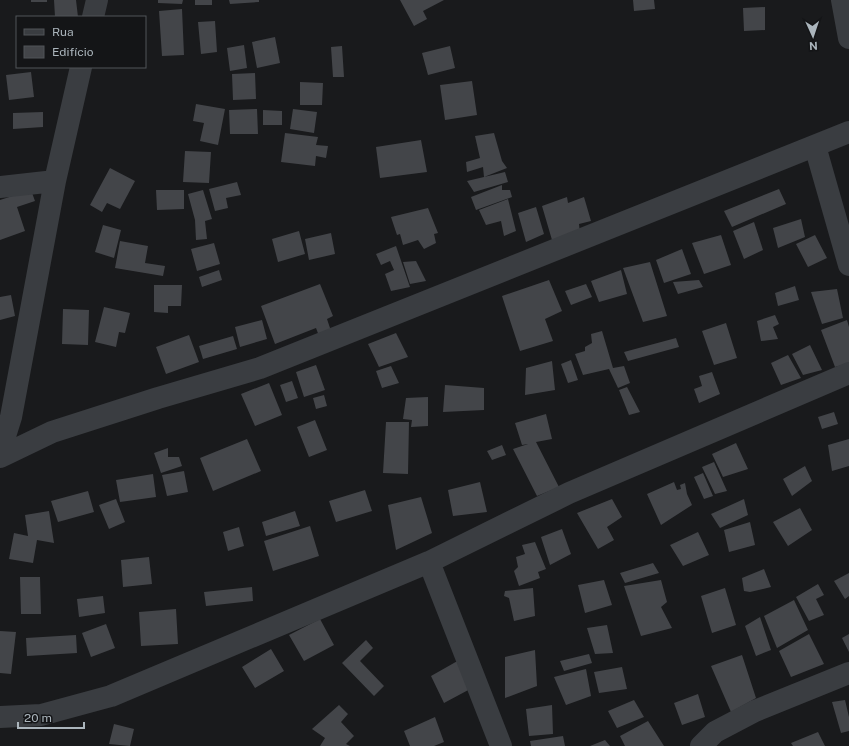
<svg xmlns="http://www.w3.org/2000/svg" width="849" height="746" font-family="'Public Sans',sans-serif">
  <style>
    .building { fill: #434549 }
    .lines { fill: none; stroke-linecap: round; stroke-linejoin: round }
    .minor { stroke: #3a3d41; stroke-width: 22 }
  </style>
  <rect width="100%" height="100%" fill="#191a1c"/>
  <!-- building -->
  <path class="building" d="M31,0H47V2H31Z
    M54,0H76L78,17H55Z
    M158,0H183L182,4L158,3Z
    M195,0H212V5H195Z
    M229,0H259V2L230,4Z
    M400,0H444L423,11L427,19L414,26Z
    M633,0H654L655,9L634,11Z
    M765,7V30L744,31L743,8Z
    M182,9L184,55L162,56L159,11Z
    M215,21L217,52L201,54L198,22Z
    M275,37L280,63L257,68L252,42Z
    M244,45L247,68L230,71L227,48Z
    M342,46L344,77H333L331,47Z
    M450,46L455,68L428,75L422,53Z
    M31,72L34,97L9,100L6,75Z
    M255,73L256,99L233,100L232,74Z
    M472,81L477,115L445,120L440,85Z
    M300,82L323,83L322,105H300Z
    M196,104L225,109L218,145L200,141L204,123L193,121Z
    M257,109L258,134H230L229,110Z
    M293,109L317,112L314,133L290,129Z
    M263,110L282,111V125H263Z
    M43,112V127L13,129V113Z
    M285,133L318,137L316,145L328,146L326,158L316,156L315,166L281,162Z
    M494,133L502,161L507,168L484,177L505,172L508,182L474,192L467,181L484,177L483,167L467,172L466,162L480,158L475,136Z
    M421,140L427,172L380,178L376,147Z
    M185,151L211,152L209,183L183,182Z
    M110,168L135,181L120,209L107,203L102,212L90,205Z
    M237,182L241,195L226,198L228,208L215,211L209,189Z
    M502,185V190H510L512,197L476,210L471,197Z
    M779,189L786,204L732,227L724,211Z
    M31,190L35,201L17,207L25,231L0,240V200Z
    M156,190H184V209L157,210Z
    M203,190L212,219L205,221L207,239L196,240L195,220L188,194Z
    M567,197L568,203L584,197L591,221L579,224L580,234L552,240L542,206Z
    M508,199L516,231L504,236L501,221L486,225L479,210Z
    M536,207L544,234L526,242L518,213Z
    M428,208L438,233L434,234L436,243L424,249L418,240L403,245L400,234L397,235L391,217Z
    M801,219L805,237L778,248L773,228Z
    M754,222L763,250L744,259L733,231Z
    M103,225L121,230L114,258L95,252Z
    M299,231L305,254L278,262L272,239Z
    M331,233L335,254L309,260L305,239Z
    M721,235L731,265L704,274L692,243Z
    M815,235L827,258L808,267L796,244Z
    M120,241L148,246L145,263L165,266L163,276L115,268Z
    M214,243L220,264L197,271L191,249Z
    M396,246L410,287L391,291L385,274L394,270L390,261L381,265L376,254Z
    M682,249L691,274L664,283L656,260Z
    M416,261L426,281L410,284L403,262Z
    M650,262L667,316L643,322L623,268Z
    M219,270L222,280L202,287L199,277Z
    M621,270L627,294L599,302L591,281Z
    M549,280L562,311L545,319L553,341L520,351L502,296Z
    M699,280L703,287L678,294L673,282Z
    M320,284L333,316L327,319L331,331L319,336L316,328L275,344L261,306Z
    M586,284L592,297L571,305L565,291Z
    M154,285H182L181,306H168V313L154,312Z
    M795,286L799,300L778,306L775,293Z
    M837,289L843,318L822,324L811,292Z
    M11,295L15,316L0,320V297Z
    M104,307L130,313L125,333L119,332L116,347L95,342Z
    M63,309L89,310L88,345L62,344Z
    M775,315L779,324L773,327L778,339L761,341L757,321Z
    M262,320L267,339L240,347L235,327Z
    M847,320L849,327V363L835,367L821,330Z
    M726,323L737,358L714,365L702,331Z
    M602,331L613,368L624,366L630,383L618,388L609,369L583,375L575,354L585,351V347L592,343L591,334Z
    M396,333L408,357L379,367L368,344Z
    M189,335L199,362L166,374L156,347Z
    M233,336L237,349L203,359L199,346Z
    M676,338L679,347L628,361L624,352Z
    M810,345L822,370L803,375L792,354Z
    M788,355L801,378L781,385L771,363Z
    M571,360L578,380L568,383L561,364Z
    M552,361L555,390L525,395L526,368Z
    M316,365L325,390L304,397L296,372Z
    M391,366L399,383L382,388L376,371Z
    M712,372L720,394L699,403L694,389L702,386L699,376Z
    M292,381L298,398L286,402L280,385Z
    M269,383L282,415L255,426L241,394Z
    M445,385L484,388V410L443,412Z
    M627,387L640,412L629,415L619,390Z
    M324,395L327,406L316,409L313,398Z
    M428,397V426L411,427L412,420L403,419L406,398Z
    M834,412L838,424L822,429L818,417Z
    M546,414L552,439L536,442L559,487L537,496L513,449L528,444L522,445L515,423Z
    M315,420L327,450L309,457L297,427Z
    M386,422H409L408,474L383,473Z
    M247,439L261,471L213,491L200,458Z
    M849,439V466L832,471L828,445Z
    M736,443L748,469L723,477L712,454Z
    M502,445L506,455L492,460L487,451Z
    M168,448V457H179L182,466L161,473L154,453Z
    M714,462L727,491L715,494L702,467Z
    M805,466L812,481L792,496L783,479Z
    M184,471L188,492L167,496L162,475Z
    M703,473L713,496L704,499L694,477Z
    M153,474L156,497L120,502L116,480Z
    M480,482L487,512L453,516L448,490Z
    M674,482L677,490L681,489L680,485L685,483L687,494L692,505L661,525L647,494Z
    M365,490L372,511L336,522L329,501Z
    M88,491L94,512L58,522L51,501Z
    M421,497L432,533L396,550L388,505Z
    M116,499L125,522L109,529L99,505Z
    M612,499L622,517L607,527L614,540L598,549L577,513Z
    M744,499L748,515L720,528L711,514Z
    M800,508L812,530L788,546L773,522Z
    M49,511L54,543L37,540L33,563L9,559L14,533L28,536L25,515Z
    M295,511L300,526L266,536L262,522Z
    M750,522L755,545L729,552L724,530Z
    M310,526L319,556L273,571L264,541Z
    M239,527L244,546L228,551L223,532Z
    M562,529L571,554L550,565L541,537Z
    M698,532L709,555L683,566L670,545Z
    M535,542L546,569L538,572L540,578L519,586L514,571L518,567L516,557L525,554L522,545Z
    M149,557L152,584L123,587L121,560Z
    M653,563L659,573L625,583L620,573Z
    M764,569L771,587L750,592L744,591L742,578Z
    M849,573V596L845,599L834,581Z
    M20,577H40L41,614H21Z
    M604,580L612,605L585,613L578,585Z
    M661,580L667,602L661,607L672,628L641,636L624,586Z
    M818,584L824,595L816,599L824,615L809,621L796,597Z
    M252,587L253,601L206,606L204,592Z
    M533,588L535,616L514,621L509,598L504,596L505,591Z
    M725,588L736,625L712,633L701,596Z
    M103,596L105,613L79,617L77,599Z
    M794,600L808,630L777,648L764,616Z
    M176,609L178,644L141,646L139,612Z
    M760,617L771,650L756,656L745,626Z
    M320,619L334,645L304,661L289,635Z
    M106,624L115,648L91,657L82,633Z
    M607,625L613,653L595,654L587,628Z
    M0,631L16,632L11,674L0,673Z
    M809,634L824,664L791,677L779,651Z
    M849,634V652L842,638Z
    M76,635L77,653L27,656L26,638Z
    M366,640L373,648L360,661L384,686L374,696L342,663Z
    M271,649L284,671L255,688L242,667Z
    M535,650L537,686L505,698V657Z
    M589,654L592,663L564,671L560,661Z
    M742,655L756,698L731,712L711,666Z
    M461,659L472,688L444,703L431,676Z
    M622,667L627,689L599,693L594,672Z
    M586,669L591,696L566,705L554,677Z
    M698,694L705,717L682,725L674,703Z
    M634,700L644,717L617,728L608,711Z
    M845,700L849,717V731L841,733L832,702Z
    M339,705L348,714L341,722L354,736L346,744L350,746H320L325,738L312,729Z
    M552,705L553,734L529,736L526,709Z
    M435,717L444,742L434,746H410L404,731Z
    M648,721L664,746H625L620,736Z
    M114,724L134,729L130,746L109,744Z
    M818,732L825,746H793L791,743Z
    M563,736L565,746H531L530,741Z
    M605,740L610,746H590Z"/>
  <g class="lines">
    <!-- minor -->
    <path class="minor" d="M842,0L849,38
      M93,17L97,0
      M815,146L849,265
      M0,187L55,181
      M0,452L11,417L55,181L81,67
      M0,457L52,432L158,398L260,368L849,132
      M429,562L501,746
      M0,717L41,715L111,696L429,562L569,493L849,373
      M701,746L715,732L755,711L849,673"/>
  </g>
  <!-- legend -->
  <rect x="16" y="16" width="130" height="52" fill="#141517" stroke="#505559"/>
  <rect x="24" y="29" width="20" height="6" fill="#3a3d41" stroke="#505559"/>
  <text x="52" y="36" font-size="12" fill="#abb5bc">Rua</text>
  <rect x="24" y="46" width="20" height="12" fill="#434549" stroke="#505559"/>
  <text x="52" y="56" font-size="12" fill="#abb5bc">Edifício</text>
  <!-- north arrow -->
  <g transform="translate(813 36) rotate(177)" stroke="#141517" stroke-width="3" paint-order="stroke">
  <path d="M0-3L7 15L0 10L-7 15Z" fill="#abb5bc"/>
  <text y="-6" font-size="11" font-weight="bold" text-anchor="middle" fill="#abb5bc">N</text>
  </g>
  <!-- scale -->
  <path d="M18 722v6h66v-6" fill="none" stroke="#abb5bc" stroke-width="2"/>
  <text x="24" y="722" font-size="12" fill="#abb5bc" stroke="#141517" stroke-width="3" paint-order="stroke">20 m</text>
</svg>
